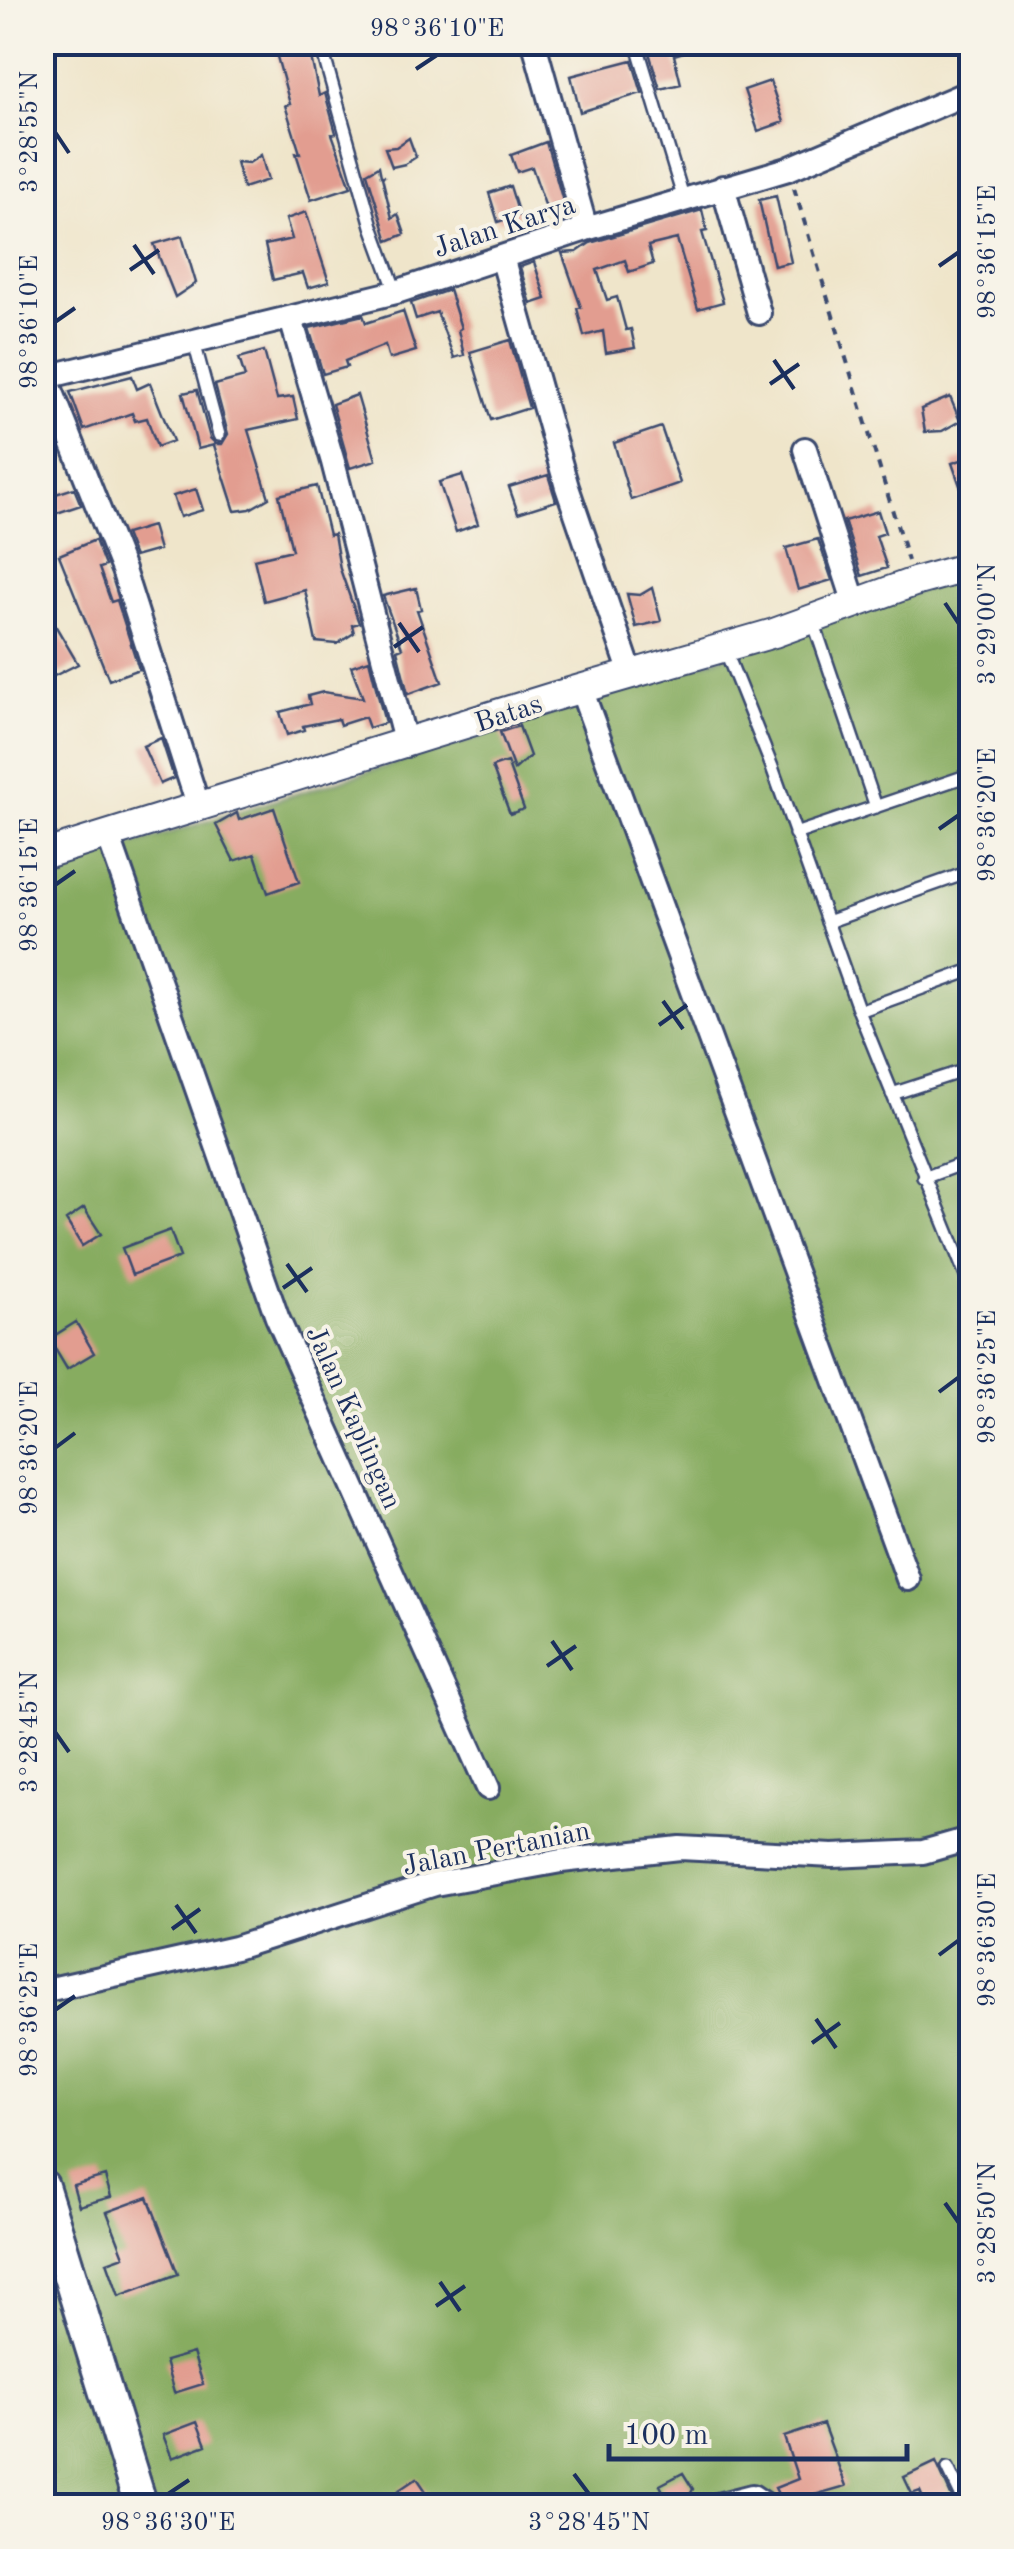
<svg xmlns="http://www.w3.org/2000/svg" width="1014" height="2549" font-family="'Old Standard TT',serif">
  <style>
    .forest { fill: #87ac60; stroke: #516e5f; stroke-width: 2.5 }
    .building { fill: #e29d90 }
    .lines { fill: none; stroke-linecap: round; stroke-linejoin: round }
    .service-casing { stroke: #3b4a6e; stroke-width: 16 }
    .minor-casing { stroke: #3b4a6e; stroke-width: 28 }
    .tertiary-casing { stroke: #3b4a6e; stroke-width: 32 }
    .secondary-casing { stroke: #3b4a6e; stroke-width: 38 }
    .path { stroke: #3b4a6e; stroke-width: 4; stroke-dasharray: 8 8; stroke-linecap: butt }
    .service { stroke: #fff; stroke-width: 11 }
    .minor { stroke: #fff; stroke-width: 22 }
    .tertiary { stroke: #fff; stroke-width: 28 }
    .secondary { stroke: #fff; stroke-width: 32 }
    .ticks { fill: none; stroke: #1b2f5e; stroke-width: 4 }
    .labels { text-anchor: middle; stroke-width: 8; stroke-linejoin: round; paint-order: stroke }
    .street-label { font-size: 28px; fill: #1b2f5e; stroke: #f7f3e8 }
    .neatline { fill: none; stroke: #1b2f5e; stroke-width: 4 }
    .ticks-label { font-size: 25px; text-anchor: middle; fill: #1b2f5e }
  </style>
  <rect width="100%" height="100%" fill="#f7f3e8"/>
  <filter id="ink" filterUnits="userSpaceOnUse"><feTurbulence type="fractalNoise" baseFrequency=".01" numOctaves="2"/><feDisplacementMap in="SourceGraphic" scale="20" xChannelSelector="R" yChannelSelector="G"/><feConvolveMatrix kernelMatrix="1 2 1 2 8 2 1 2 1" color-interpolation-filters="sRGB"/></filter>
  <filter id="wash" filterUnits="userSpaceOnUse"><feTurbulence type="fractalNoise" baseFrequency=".0048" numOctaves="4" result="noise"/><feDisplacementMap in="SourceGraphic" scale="40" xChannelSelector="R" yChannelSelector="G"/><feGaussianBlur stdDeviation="2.25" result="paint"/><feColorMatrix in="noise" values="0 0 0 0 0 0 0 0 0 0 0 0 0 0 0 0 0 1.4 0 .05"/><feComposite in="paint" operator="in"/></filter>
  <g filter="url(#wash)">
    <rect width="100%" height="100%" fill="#efe5ca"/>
    <!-- forest -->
    <path class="forest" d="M971,574V2506H43V872L499,731Z"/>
    <g id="blocks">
      <!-- building -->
      <path class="building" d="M273,42H308L319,96L325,93L336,133L332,134L351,187L311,200L296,153H300L285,105L290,104Z
        M646,42H703V46L674,55L681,84L660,89Z
        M632,60L642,93L580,112L571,76Z
        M770,81L784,122L758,131L744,90Z
        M409,138L416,157L405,164L392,167L385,148L396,147Z
        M546,142L566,212L555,216L552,206L546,208L532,167L517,172L511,155Z
        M261,155L268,180L243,188L236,162L249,163Z
        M379,166L381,176H385L382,177L392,218L398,214L405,234L388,241L367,173Z
        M510,186L519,215L498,222L489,193Z
        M776,196L791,262L774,266L759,200Z
        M702,210L707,231L702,232L723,302L698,309L677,239L648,246L653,264L629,272L625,260L597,270L607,300L617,297L626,330L631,329L635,348L606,353L603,331L584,336L577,308L581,307L562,253L577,252L590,243Z
        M306,212L329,282L308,288L303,273L273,280L265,245L292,239L286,219Z
        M182,236L196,283L175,297L154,244Z
        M534,262L546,299L531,304L520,267Z
        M449,290L461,328L458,330L464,355L454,358L437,312L416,319L411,303Z
        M403,311L416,351L389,359L385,345L345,361L347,367L323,374L309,328L363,315L366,323Z
        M510,340L529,408L491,420L470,352Z
        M264,351L277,399L293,397L298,419L248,430L269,498L250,509L235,511L214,445L198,449L183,393L197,390L210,438L216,444H222L228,434L215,385L245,377L239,358Z
        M132,376L137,389L150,383L173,441L157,447L147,418L135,421L132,413L84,430L70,392Z
        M357,395L376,460L350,468L332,404Z
        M950,397L960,421L942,431L925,432L921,409Z
        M42,415L60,459L45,463L56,494L74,488L81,505L42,518Z
        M661,427L680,483L631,500L614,443Z
        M967,458L972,469L969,511L952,463Z
        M462,475L478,524L456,532L439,482Z
        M548,475L556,501L518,513L509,487Z
        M317,486L329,535L334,534L340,569L359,623L352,625L354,633L337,644L316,642L305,590L264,601L254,559L292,550L279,495Z
        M196,489L203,510L180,517L173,496Z
        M878,511L885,533L876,536L887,568L862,576L844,521Z
        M152,526L159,550L134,557L125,534Z
        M818,539L832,580L798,590L786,548Z
        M95,540L105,566L99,568L111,602L117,600L139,669L109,680L59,555Z
        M416,588L421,609L417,610L442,682L408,694L397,650L402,648L383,596Z
        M652,588L661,621L636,627L627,594L640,595Z
        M42,603L78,664L42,682Z
        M369,660L385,723L369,728L365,717L340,725L338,719L303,726L304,730L287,735L280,712L310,704L308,696L323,692L363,698L351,666Z
        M519,726L530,756L514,770L500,732Z
        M161,738L174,778L160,784L143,746Z
        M507,762L524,809L510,814L492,767Z
        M274,808L299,882L268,893L255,854L234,861L216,825L237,813L239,820Z
        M84,1208L101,1234L82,1246L66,1220Z
        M170,1230L180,1257L132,1275L122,1248Z
        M76,1322L94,1353L67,1369L49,1339Z
        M105,2176L111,2197L79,2206L73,2185Z
        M148,2197L178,2274L119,2296L107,2262L124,2256L107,2212Z
        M193,2353L203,2384L174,2393L165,2361Z
        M197,2422L206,2445L172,2458L163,2435Z
        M823,2424L846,2486L783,2504L775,2488L798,2479L784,2437Z
        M936,2462L953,2500L940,2506H926L920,2491L912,2494L904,2477Z
        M683,2473L693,2489L687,2501L670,2506L660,2485Z
        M417,2478L436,2506H410L399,2490Z"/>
    </g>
  </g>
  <g filter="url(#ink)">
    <use href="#blocks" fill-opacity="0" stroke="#3b4a6e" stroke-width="2.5"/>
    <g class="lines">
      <!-- service casing -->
      <g class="service-casing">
        <path id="service" d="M320,42L372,226L396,292
          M636,42L684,200
          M194,342L219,435
          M813,621L876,807
          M724,647L772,767L859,1011L972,1291
          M795,834L972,774
          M827,922L972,871
          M859,1011L972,970
          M892,1094L972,1068
          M924,1178L972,1160
          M948,2468L966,2506"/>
      </g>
      <!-- minor casing -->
      <g class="minor-casing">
        <path id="minor" d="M534,43L586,229
          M723,187L759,313
          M502,257L567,487L631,674
          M291,319L333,462L406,745
          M46,377L123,570L198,805
          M42,378L396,292L586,229L788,169L972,91
          M805,449L855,604
          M581,689L908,1579
          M108,835L277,1317L488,1788
          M42,1991L235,1948L435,1884L561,1861L680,1848L833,1856L923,1852L972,1838
          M713,2506L752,2496L767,2506"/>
      </g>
      <!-- tertiary casing -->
      <g class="tertiary-casing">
        <path id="tertiary" d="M42,855L552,697L774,633L914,582L972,566"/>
      </g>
      <!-- secondary casing -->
      <g class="secondary-casing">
        <path id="secondary" d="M42,2186L141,2506"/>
      </g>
      <!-- path -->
      <path class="path" d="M794,188L908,561"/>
      <!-- service -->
      <use href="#service" class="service"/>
      <!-- minor -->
      <use href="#minor" class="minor"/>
      <!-- tertiary -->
      <use href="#tertiary" class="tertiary"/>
      <!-- secondary -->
      <use href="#secondary" class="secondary"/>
    </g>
  </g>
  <!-- ticks -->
  <path class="ticks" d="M416,69L437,55M55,132L69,153M134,245L154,274M939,266L959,252M130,270L159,250M55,322L75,308M774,360L794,389M770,384L799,364M945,603L959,624M399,623L419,652M394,647L423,627M939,829L959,815M55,885L75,871M663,1001L683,1029M659,1025L687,1005M287,1264L307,1292M283,1288L312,1268M939,1392L959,1377M55,1448L75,1433M552,1641L572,1670M547,1666L576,1646M55,1732L69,1752M176,1905L196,1933M172,1929L200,1909M939,1955L959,1940M55,2010L75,1996M816,2019L836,2048M812,2043L840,2023M945,2203L959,2223M440,2282L460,2311M436,2306L465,2286M574,2474L589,2494M168,2494L189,2480"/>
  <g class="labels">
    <!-- street labels -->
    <g class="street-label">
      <text transform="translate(504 225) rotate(-18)" y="10">Jalan Karya</text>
      <text transform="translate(508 712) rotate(-18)" y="10">Batas</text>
      <text transform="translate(355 1417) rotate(66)" y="10">Jalan Kaplingan</text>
      <text transform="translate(496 1847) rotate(-11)" y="10">Jalan Pertanian</text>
    </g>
  </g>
  <!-- margin -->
  <rect width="1014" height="2549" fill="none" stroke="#f7f3e8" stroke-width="110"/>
  <!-- scale -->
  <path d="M609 2444v15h298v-15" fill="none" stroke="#1b2f5e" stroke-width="5"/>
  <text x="624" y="2444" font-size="30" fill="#1b2f5e" stroke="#f7f3e8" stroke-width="8" paint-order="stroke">100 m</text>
  <rect x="55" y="55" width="904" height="2439" class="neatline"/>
  <g class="ticks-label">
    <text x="437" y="36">98°36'10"E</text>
    <text transform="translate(28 132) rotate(-90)" y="9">3°28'55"N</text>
    <text transform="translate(986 252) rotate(-90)" y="9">98°36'15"E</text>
    <text transform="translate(28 322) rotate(-90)" y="9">98°36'10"E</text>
    <text transform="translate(986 624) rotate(-90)" y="9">3°29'00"N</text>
    <text transform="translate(986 815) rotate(-90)" y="9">98°36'20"E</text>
    <text transform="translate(28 885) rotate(-90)" y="9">98°36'15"E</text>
    <text transform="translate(986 1377) rotate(-90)" y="9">98°36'25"E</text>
    <text transform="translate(28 1448) rotate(-90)" y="9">98°36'20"E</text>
    <text transform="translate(28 1732) rotate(-90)" y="9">3°28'45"N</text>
    <text transform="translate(986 1940) rotate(-90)" y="9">98°36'30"E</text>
    <text transform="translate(28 2010) rotate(-90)" y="9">98°36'25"E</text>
    <text transform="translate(986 2223) rotate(-90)" y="9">3°28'50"N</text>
    <text x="168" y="2530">98°36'30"E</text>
    <text x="589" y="2530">3°28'45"N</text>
  </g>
</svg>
